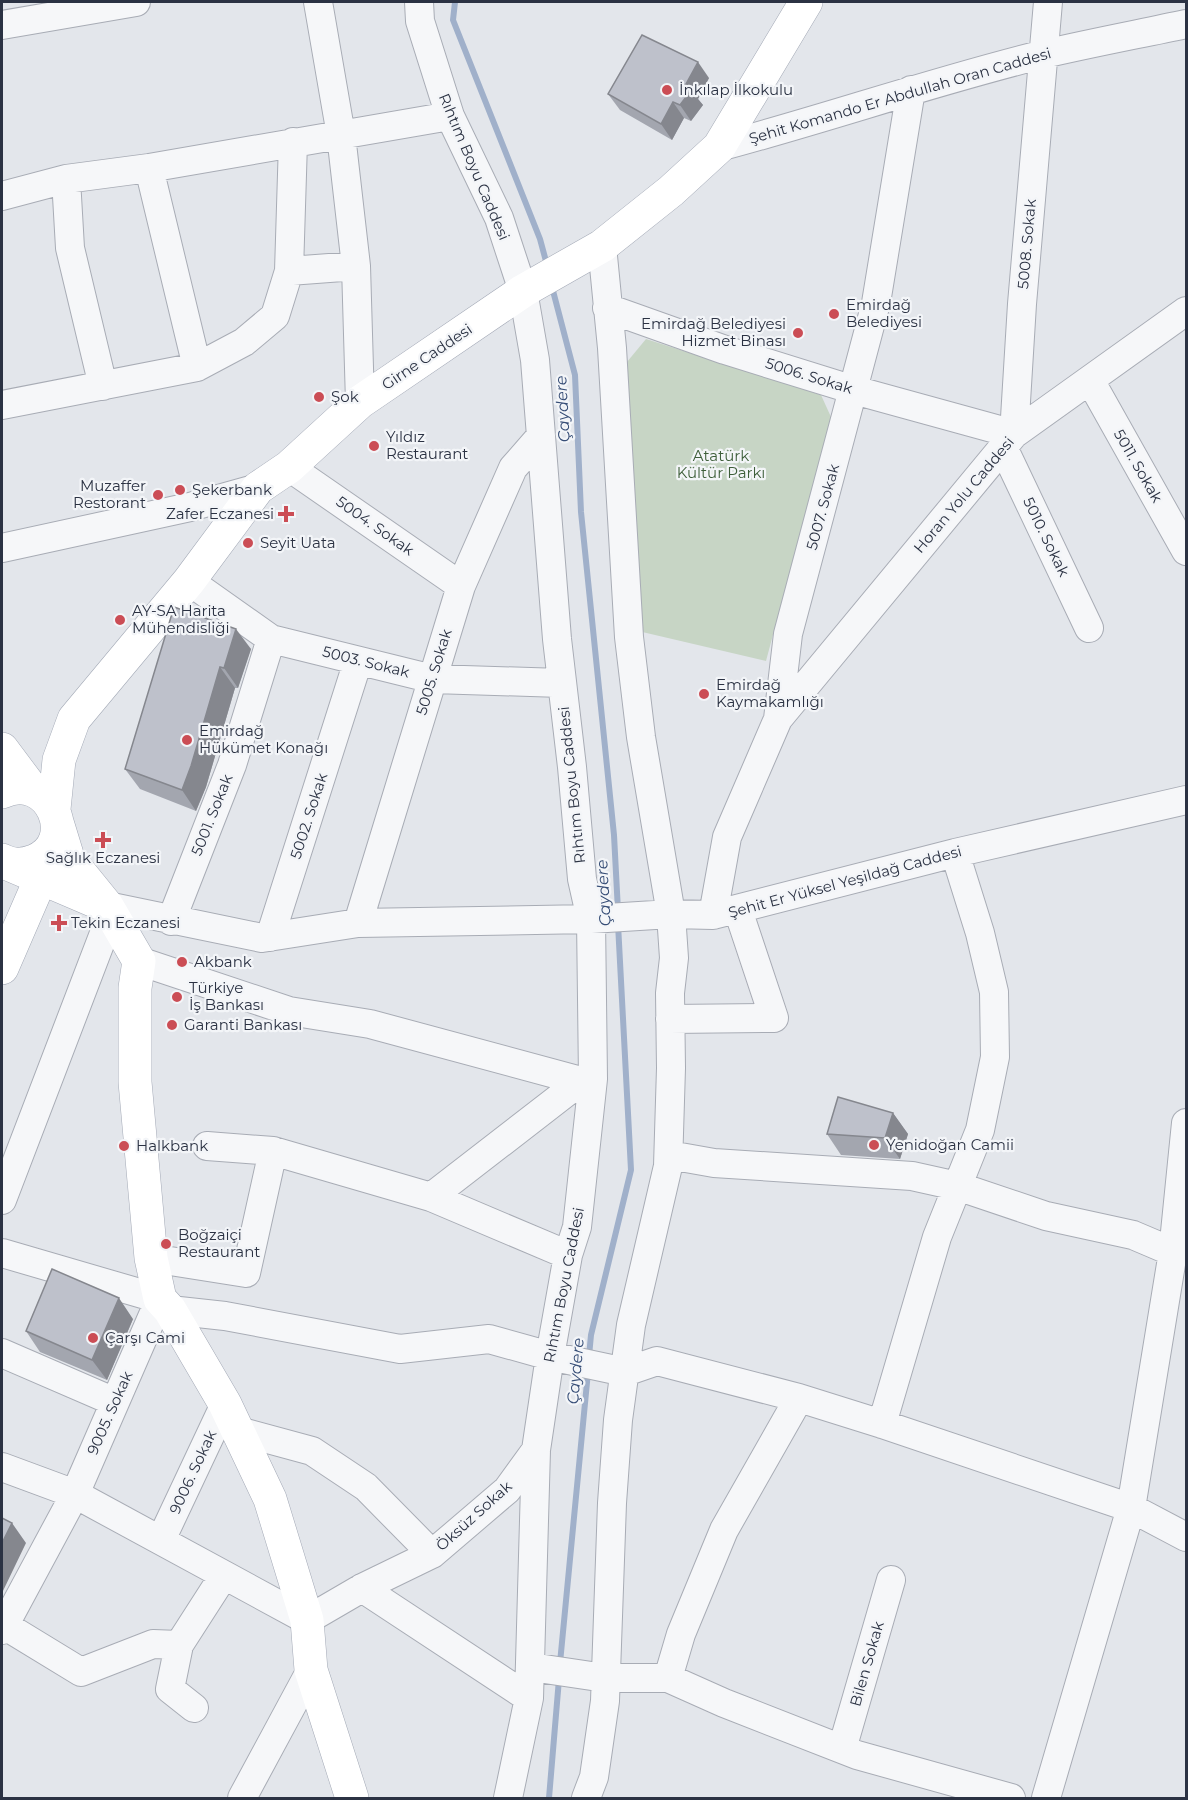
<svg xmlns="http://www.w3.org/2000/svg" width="1188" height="1800" font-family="Montserrat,sans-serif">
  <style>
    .green { fill: #c7d5c5 }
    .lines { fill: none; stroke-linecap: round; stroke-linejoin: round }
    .stream { stroke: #a0b0ca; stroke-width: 6 }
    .minor-casing { stroke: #a8acb5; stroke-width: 30 }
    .major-casing { stroke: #a3a9b6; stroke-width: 34 }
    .minor { stroke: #f6f7f9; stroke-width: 28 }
    .major { stroke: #fff; stroke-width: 33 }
    .wall { fill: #a3a6af }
    .shaded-wall { fill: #85878e }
    .building { fill: #bec1cb; stroke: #85878e; stroke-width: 1.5 }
    .poi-dot { fill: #cb4d55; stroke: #f3f5f8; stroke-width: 2 }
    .labels { text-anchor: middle; stroke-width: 4.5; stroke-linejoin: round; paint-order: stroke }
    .poi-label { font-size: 15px; fill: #2b3243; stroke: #f3f5f8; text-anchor: start }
    .street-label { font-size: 15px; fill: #2b3243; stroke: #f3f5f8 }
    .park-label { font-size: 15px; fill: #3d5e39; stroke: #f3f5f8 }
    .water-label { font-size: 16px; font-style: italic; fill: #364d76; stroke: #f3f5f8 }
  </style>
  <rect width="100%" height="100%" fill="#e3e6eb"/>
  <!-- green -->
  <path class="green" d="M646,339L821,395L831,417L766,661L638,631L622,368Z"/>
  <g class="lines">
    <!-- stream -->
    <path class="stream" d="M455,2L453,20L540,239L547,265
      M552,287L575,375L581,512L614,835L618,911
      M589,1356L591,1335L631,1170L618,924
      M560,1663L588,1372
      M549,1798L559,1679"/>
    <!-- minor casing -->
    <g class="minor-casing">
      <path id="minor" d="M318,2L341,135L356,266L360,402
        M419,2L420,21L450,116L499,218L523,291L535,360L557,639L572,767L582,879L591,919L593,1079L577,1227L568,1255L550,1356L536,1450L529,1698L508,1798
        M2,25L136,2
        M719,147C828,118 934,81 1044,54C1091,43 1139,34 1186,24
        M149,168L197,367
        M66,179L70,248L103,386
        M2,196L66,179L149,168L450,116
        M289,271L356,266
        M607,308L725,350L854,390L1014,434L1022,304L1048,2
        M1090,380L1186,551
        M2,405L197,367L244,342L275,316L289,271L293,142
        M1003,447L1089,628
        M289,467L461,586
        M2,548L190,507L258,488
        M189,581L271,639L433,679L561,683
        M778,719L1014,434L1186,311
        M107,906L262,938L358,923L591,919L671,914L713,915L955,853L1186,800
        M713,915L727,837L778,719L788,634L876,303L911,90
        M171,921L232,765L271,639
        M358,923L461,586L513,468L541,436
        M270,937L358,661
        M139,961L289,1011L370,1024L581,1081L593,1079
        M670,1019L774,1018L738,910
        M207,1146L273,1151L431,1197L568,1255
        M669,1155L714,1163L912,1176L957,1186L1046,1216L1133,1235L1173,1252
        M431,1197L581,1081
        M2,1200L111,915
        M2,1253L160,1299L75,1494L2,1630
        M151,1258L246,1273L273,1151
        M170,1310L225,1316L400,1349L489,1339L550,1356L625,1372L657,1361L799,1398L882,1424L1131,1508L1186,1537
        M2,1353L115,1402
        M882,1424L937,1237L980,1130L995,1057L994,992L980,933L955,853
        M238,1431L312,1451L366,1487L432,1554
        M2,1467L75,1494L307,1620L362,1588L432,1554L507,1490L536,1450
        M161,1540L225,1404
        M362,1588L529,1698
        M4,1625L81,1672L153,1644L179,1645L224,1575
        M179,1645L170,1689L194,1708
        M531,1667L605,1678H668L724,1703L857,1755L1011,1798
        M668,1678L681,1634L724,1530L799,1398
        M842,1749L891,1580
        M242,1798L311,1670
        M586,1798L594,1777L605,1701L612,1503L618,1420L631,1325L668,1166L671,1068L670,993L674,958L671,914L641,737L629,637L612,348L602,246
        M1046,1798L1131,1508L1173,1252L1186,1123"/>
    </g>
    <!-- major casing -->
    <g class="major-casing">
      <path id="major" d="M2,749L32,789
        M2,792C50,770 81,842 34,861C23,865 12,866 2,860
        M54,809L59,760L74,719L189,581L258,488L289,467L360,402L523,291L602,246L671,191L719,147L806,2
        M57,822L68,858L107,906L139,961L135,988V1082L151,1258L160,1299L170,1310L225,1404L270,1499L307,1620L311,1670L352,1798
        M6,863L102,904
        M2,968L41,878"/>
    </g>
    <!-- minor -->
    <use href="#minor" class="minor"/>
    <!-- major -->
    <use href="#major" class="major"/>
  </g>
  <!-- wall -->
  <path class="wall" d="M709,78L698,99L703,105L691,121L684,118L672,140L620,110L608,94Z
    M174,607L251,649L238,688H235L206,787L196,811L140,789L125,769Z
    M893,1113L908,1134L900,1159L841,1155L827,1134Z
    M133,1319L107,1380L40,1352L26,1331Z"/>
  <!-- shaded-wall -->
  <path class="shaded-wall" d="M698,62L709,78L698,99L703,105L691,121L680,105L685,86Z
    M673,102L684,118L672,140L661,124Z
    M236,629L251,649L238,688L224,668Z
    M220,667L235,688L206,787L196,811L182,790Z
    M893,1113L908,1134L900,1159L885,1138Z
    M119,1298L133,1319L107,1380L92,1360Z
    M12,1523L26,1543L2,1593V1543Z"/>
  <!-- building -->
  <path class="building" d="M642,35L698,62L685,86L692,89L680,105L673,102L661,124L608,94Z
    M174,607L236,629L224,668L220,667L191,766L182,790L125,769Z
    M838,1097L893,1113L885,1138L827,1134Z
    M52,1269L119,1298L92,1360L26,1331Z
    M2,1518L12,1523L2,1543Z"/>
  <!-- markers -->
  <g class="poi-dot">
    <circle cx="667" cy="90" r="6"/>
    <circle cx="834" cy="314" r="6"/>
    <circle cx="798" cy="333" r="6"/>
    <circle cx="319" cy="397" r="6"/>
    <circle cx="374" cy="446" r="6"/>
    <circle cx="180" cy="490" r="6"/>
    <circle cx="158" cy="495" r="6"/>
    <path d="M283 505h6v6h6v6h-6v6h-6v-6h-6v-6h6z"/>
    <circle cx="248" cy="543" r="6"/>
    <circle cx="120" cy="620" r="6"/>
    <circle cx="704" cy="694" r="6"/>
    <circle cx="187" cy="740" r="6"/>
    <path d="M100 831h6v6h6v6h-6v6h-6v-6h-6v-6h6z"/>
    <path d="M56 914h6v6h6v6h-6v6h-6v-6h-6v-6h6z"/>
    <circle cx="182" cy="962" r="6"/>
    <circle cx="177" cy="997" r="6"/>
    <circle cx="172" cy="1025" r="6"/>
    <circle cx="874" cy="1145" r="6"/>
    <circle cx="124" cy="1146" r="6"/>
    <circle cx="166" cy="1244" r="6"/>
    <circle cx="93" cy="1338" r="6"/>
  </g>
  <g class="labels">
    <!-- poi labels -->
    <g class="poi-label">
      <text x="679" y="95">İnkılap İlkokulu</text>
      <text x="846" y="310">Emirdağ<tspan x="846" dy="17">Belediyesi</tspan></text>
      <text x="786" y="329" text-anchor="end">Emirdağ Belediyesi<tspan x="786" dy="17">Hizmet Binası</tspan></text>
      <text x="331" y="402">Şok</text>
      <text x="386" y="442">Yıldız<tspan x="386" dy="17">Restaurant</tspan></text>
      <text x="146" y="491" text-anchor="end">Muzaffer<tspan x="146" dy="17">Restorant</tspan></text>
      <text x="192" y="495">Şekerbank</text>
      <text x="274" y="519" text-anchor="end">Zafer Eczanesi</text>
      <text x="260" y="548">Seyit Uata</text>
      <text x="132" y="616">AY-SA Harita<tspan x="132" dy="17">Mühendisliği</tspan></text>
      <text x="716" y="690">Emirdağ<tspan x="716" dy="17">Kaymakamlığı</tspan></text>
      <text x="199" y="736">Emirdağ<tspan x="199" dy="17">Hükümet Konağı</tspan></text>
      <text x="103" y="863" text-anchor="middle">Sağlık Eczanesi</text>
      <text x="71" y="928">Tekin Eczanesi</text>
      <text x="194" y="967">Akbank</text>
      <text x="189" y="993">Türkiye<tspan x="189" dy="17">İş Bankası</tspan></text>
      <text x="184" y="1030">Garanti Bankası</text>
      <text x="886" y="1150">Yenidoğan Camii</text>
      <text x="136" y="1151">Halkbank</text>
      <text x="178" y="1240">Boğzaiçi<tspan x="178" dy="17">Restaurant</tspan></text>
      <text x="105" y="1343">Çarşı Cami</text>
    </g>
    <!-- street labels -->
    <g class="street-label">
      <text transform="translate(900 96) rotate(-16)" y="5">Şehit Komando Er Abdullah Oran Caddesi</text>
      <text transform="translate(474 167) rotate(67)" y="5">Rıhtım Boyu Caddesi</text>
      <text transform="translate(1027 244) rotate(-85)" y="5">5008. Sokak</text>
      <text transform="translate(427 357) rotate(-34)" y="5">Girne Caddesi</text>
      <text transform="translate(809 376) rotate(17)" y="5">5006. Sokak</text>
      <text transform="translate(1138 466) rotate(60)" y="5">5011. Sokak</text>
      <text transform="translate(964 495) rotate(-50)" y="5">Horan Yolu Caddesi</text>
      <text transform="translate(823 507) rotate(-75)" y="5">5007. Sokak</text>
      <text transform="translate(375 526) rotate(35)" y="5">5004. Sokak</text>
      <text transform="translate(1046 537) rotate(64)" y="5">5010. Sokak</text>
      <text transform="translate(366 662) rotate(14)" y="5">5003. Sokak</text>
      <text transform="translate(434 672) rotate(-73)" y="5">5005. Sokak</text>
      <text transform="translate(572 785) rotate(-96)" y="5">Rıhtım Boyu Caddesi</text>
      <text transform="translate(212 815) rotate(-68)" y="5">5001. Sokak</text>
      <text transform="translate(309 816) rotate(-72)" y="5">5002. Sokak</text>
      <text transform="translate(845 882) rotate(-15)" y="5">Şehit Er Yüksel Yeşildağ Caddesi</text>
      <text transform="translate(564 1285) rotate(-79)" y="5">Rıhtım Boyu Caddesi</text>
      <text transform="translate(110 1413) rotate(-66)" y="5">9005. Sokak</text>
      <text transform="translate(193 1472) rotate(-65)" y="5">9006. Sokak</text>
      <text transform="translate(474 1516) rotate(-42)" y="5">Öksüz Sokak</text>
      <text transform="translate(867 1664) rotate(-74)" y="5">Bilen Sokak</text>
    </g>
    <!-- park labels -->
    <g class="park-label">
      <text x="721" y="461">Atatürk<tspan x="721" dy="17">Kültür Parkı</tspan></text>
    </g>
    <!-- water labels -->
    <g class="water-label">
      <text transform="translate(562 409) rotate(-93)" y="6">Çaydere</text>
      <text transform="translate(603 893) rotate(-93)" y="6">Çaydere</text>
      <text transform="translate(575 1371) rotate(-85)" y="6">Çaydere</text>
    </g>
  </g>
  <!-- border -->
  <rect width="1188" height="1800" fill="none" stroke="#2b3243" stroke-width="6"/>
</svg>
